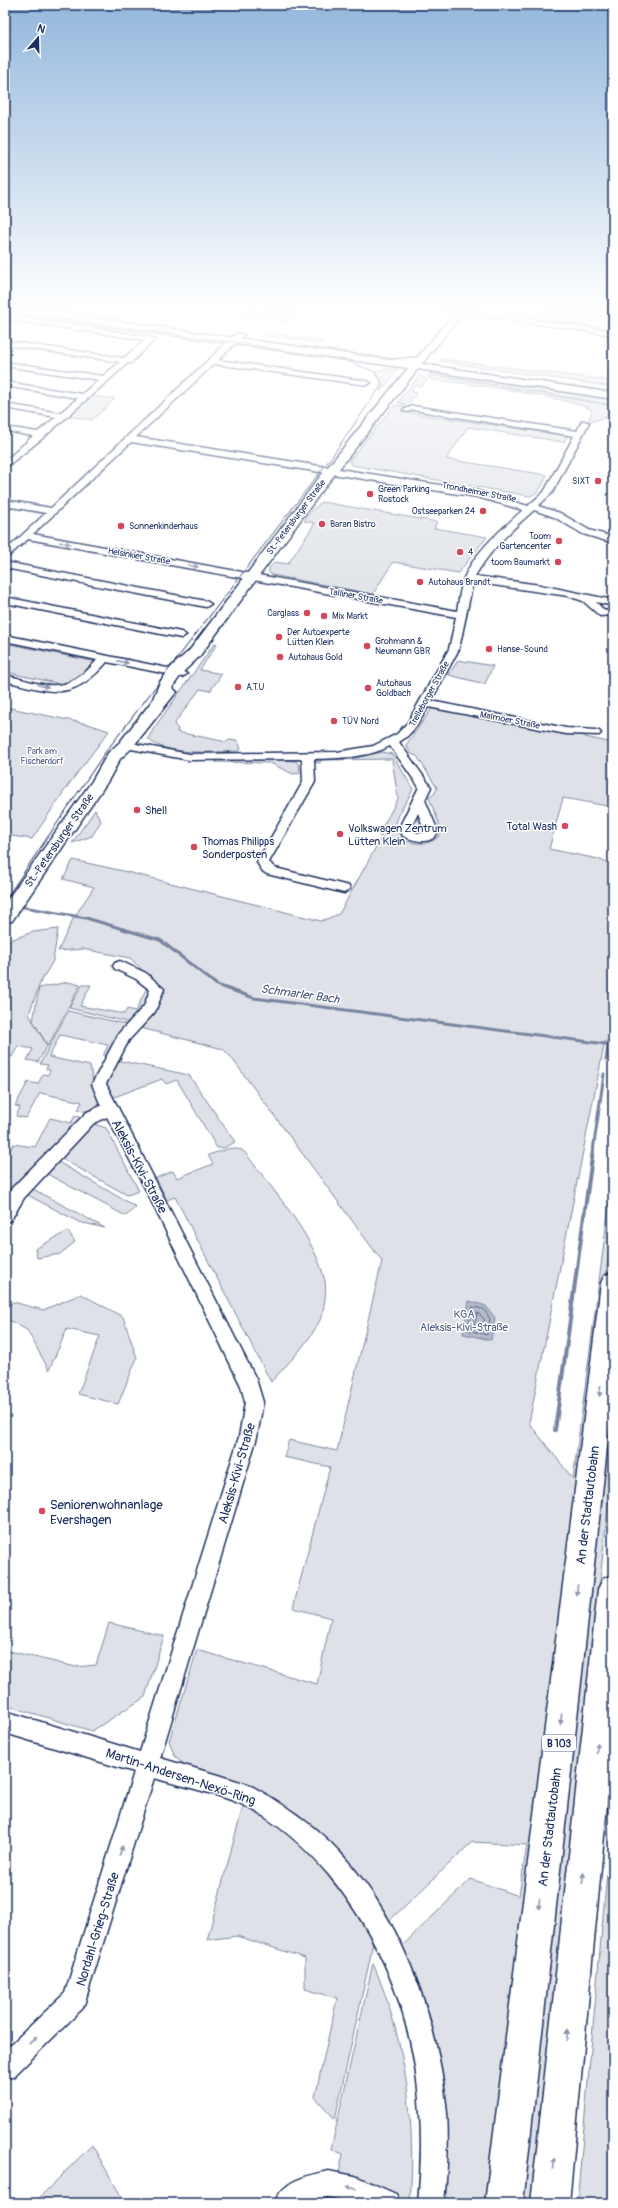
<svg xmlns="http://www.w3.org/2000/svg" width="618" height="2208" font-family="Pangolin,sans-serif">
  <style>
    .green { fill: #dee1e7; stroke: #7c88a2 }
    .water { fill: #b5bbca; stroke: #77839f }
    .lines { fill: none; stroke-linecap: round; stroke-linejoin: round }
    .shore { stroke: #596789; stroke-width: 1 }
    .stream-far1 { stroke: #77839f; stroke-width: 3 }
    .stream { stroke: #77839f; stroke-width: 4 }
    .minor-casing { stroke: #1b2f5e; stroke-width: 3 }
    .tertiary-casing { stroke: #1b2f5e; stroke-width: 3 }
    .secondary-casing { stroke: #1b2f5e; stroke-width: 3 }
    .primary-casing { stroke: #1b2f5e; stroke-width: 3 }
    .trunk-casing { stroke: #1b2f5e; stroke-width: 3 }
    .minor { fill: #fff; fill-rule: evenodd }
    .tertiary { fill: #fff; fill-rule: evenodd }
    .secondary { fill: #fff; fill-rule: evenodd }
    .primary { fill: #fff; fill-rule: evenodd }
    .trunk { fill: #fff; fill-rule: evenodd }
    .tram { stroke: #1b2f5e; stroke-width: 1 }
    .oneway { fill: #8d97ae }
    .poi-dot { fill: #d1495b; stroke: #fff; stroke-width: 1.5 }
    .labels { text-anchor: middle; stroke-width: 3; stroke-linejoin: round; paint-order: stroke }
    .far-poi-label { font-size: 9px; fill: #1b2f5e; stroke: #fff; text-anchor: start }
    .far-street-label { font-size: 9px; fill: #1b2f5e; stroke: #fff }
    .far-park-label { font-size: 9px; fill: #4c5c80; stroke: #fff }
    .shield { fill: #fff; stroke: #5f6d8e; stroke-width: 1 }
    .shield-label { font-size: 10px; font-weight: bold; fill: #1b2f5e }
    .poi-label { font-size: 11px; fill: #1b2f5e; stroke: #fff; text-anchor: start }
    .street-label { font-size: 11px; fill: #1b2f5e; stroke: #fff }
    .park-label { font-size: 11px; fill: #4c5c80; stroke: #fff }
    .water-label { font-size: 12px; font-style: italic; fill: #49597e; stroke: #fff }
    .near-street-label { font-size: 13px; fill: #1b2f5e; stroke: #fff }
    .near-poi-label { font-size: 13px; fill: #1b2f5e; stroke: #fff; text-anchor: start }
  </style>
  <rect width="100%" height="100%" fill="#fff"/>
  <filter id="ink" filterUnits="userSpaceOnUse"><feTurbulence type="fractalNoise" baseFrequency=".025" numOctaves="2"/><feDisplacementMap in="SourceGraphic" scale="8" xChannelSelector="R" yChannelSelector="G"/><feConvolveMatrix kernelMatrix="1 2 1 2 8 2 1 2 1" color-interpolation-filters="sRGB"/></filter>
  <g filter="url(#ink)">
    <!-- green -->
    <path class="green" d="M37,311H58L167,326L162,330Z
      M243,311H300L288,322L239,315Z
      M504,311H613V329L504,314Z
      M270,333L322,341L320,343L263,335Z
      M259,340L390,358L387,360L257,341Z
      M441,359L613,381V387L439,361Z
      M434,365L613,392V393L432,367Z
      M387,369L398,370L380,392L383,383L374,372Z
      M429,371L613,397V405L433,374L428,372Z
      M430,374L613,406V416L588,422L592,410C578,399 456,381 433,380L427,377Z
      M420,375L427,380L422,386H414L411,391L417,393L407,405L398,402Z
      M91,396L115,399L92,420L67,416Z
      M395,405L405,406L402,412L554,434L556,432L568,435L564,442L468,427L446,459L547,475C543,484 540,494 529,496L351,465L349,461Z
      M322,502L437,522L434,528L487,537L458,573L393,562L373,594L272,575L269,573V568L275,562L288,564L315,523L304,521L310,512Z
      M5,643L96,662L75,683L53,686L56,683L5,672Z
      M215,643L217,644L200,670L222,674L210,691L200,689L174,724L178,729L177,732L227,742L229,740L238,741L241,749L238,751C214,752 166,756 148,739L154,728Z
      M458,660L493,666L485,684L449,675Z
      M5,707L88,724L109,731L69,784L32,839L5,835Z
      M433,707L586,734L585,737L613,743V807L563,798L549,849L598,859L613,865V1042L605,1041L603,1051L529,1423L573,1479L613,1174V1220L489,2203H442L402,1946L471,1879L519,1896L527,1845L472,1842L388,1922L249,1789L185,1765L175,1756L169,1741L197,1650L317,1684L331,1618L293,1608L330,1467L284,1457L289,1440L337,1451L382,1261L230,1056L223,1049L129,1025L108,1056H103L108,1045L60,1035L49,1057L90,1066L93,1081L102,1100L89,1112L78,1110L82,1102L40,1093L26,1118L16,1116L20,1107L15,1106L28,1082L38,1084L43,1074L48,1075L50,1070L46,1069L48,1065L40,1064L68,1011L129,1025L157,989L166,993L130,958L83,949L58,951L73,919L94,887L63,879L73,860L123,871L321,921L339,914L382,836L378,835L398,799L392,759L321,760L320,763L315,762L319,760L348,759L382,752L392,754L413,789C408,800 399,812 396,823C391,842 422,848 434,840C436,839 439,836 441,834L438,821L429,798L435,793L437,788L417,756L411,754L406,745Z
      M284,758V760L295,761L299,764L300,773L293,774L270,763L215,762L222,759Z
      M95,810L101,821L92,836L72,843Z
      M417,815H419L426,829L425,832L418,835L410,828Z
      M58,929L53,961L40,983L29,1014L47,1046L38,1062L27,1060L33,1049L18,1046L12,1057L5,1055V945L7,941L33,932Z
      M68,982L80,985L48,1046L33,1021L39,988Z
      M82,985H91L80,1006L124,1014L127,1009L136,1011L146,989L154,990L147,1008L131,1023L69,1008Z
      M116,1060L189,1075L235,1142L224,1148H217L177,1080L166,1084L162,1079L109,1099L104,1082Z
      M75,1116L83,1117L9,1193L5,1191V1185L8,1178L5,1177V1162L13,1144L35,1147L50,1118L71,1123Z
      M91,1123L106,1128L139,1191L127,1195L57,1156Z
      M231,1148L242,1150L247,1155C274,1192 314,1235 325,1281C327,1291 324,1311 320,1320C309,1343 288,1363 271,1382L175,1197L167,1200L156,1178L173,1171L177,1178L213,1164L208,1155Z
      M53,1159L136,1207L126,1216L47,1174L33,1189L105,1228L79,1222L22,1192Z
      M68,1231L75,1242L60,1254L37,1258L35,1249Z
      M81,1294L123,1317L137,1358L118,1404L78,1394L100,1336L67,1329L49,1370L27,1330L5,1318V1310L13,1302L43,1310Z
      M613,1379V1461L532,2203H519Z
      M109,1623L164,1636L145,1697L92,1731L5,1705V1650L76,1667L96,1665Z
      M246,1795L269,1806L376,1920L371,1954L335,2119L315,2097L337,1998L305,1989V1958L237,1936L207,1940Z
      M613,1806V2203H577Z
      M373,1963C406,2042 416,2118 410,2203H403L339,2174L343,2154L331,2149Z
      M92,2145L125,2203H34Z"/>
    <!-- water -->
    <path class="water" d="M469,1301L486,1306L495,1318L491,1340L463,1334Z"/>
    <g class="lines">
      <!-- shore -->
      <path class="shore" d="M473,1307L484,1309L490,1319L487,1335L468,1330Z
        M478,1313L485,1320L482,1329L474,1326Z"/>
      <!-- stream-far1 -->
      <path class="stream-far1" d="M18,906L86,918L160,940L217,985L254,998L613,1045
        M606,1060L608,1044
        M593,1151L604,1074"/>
      <!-- stream -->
      <path class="stream" d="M555,1430L593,1150"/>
      <!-- minor casing -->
      <g class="minor-casing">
        <path id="minor" d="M445,311H466L613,331V335Z
          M5,315L151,337L155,339L131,363H128L44,437L5,468V461L33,436L5,431V427L38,432L56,417L5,408V404L60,413L78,398L5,386V382L82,394L99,380L5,366V362L103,376L120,362L5,345V341L124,358L145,340L5,319Z
          M237,333L244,335L218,360L367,381L371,383L367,385L214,364L136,437L478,491L528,506L544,492L574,436L413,410L407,412L403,410L413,406L577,431L582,421H585L589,423L552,493L538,506L560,513L589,530L613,537V543L583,534L554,517L534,510C511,530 490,550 475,576L540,585L613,600V606L596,602L605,611L613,609V615L600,616L583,601L568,596L473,582L459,649L431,701L566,728L595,730L599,731L601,733L599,735L566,734L428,707C420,721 413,734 399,742L431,787L425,800L437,829V834C430,845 413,841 403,836L399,828L419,787L390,746C368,758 339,758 314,759L315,782L269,862L275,868L349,886L350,889L344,893L267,874L262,871L257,862L303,782L302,759L189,760L126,748L120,745L126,742L189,754L337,752L373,746L397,734L408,722L449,649L456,617L28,539L5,559V551L46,513L5,506V500L51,508ZM131,442L477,497L523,510C502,529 475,551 464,578C460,588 459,601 457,611L33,534ZM418,813L425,832C420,834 413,833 411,828Z
          M5,562L206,601L211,604L206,607L5,568Z
          M5,597L181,632L186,635L181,638L5,603Z
          M5,635L182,671L187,674L182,677L107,662C71,703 52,692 5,681V675C47,685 65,697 97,660L5,641Z
          M120,961L146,973L164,989L155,1012L129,1040L106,1084L256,1379L263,1402L257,1437L160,1758C180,1764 201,1770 221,1776C232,1780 245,1782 255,1788C282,1803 308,1821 331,1843C400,1912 438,2016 447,2113C449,2143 447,2173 444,2203H418C430,2082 407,1969 328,1874C305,1847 274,1819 241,1804C216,1793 181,1786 154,1778L83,2008L14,2076L5,2079V2050L65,1993L134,1772L5,1733V1711L140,1752L239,1437L245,1402L241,1386L147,1192L107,1117L93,1124L24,1198L11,1220L5,1222V1201L12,1188L87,1112L101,1106L92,1084L119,1033L144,1006L150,990L136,979L115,969L113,966L115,963Z
          M328,2171L355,2176L396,2194L400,2203H357L328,2197L307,2203H274C284,2180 306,2176 328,2171Z"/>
      </g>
      <!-- tertiary casing -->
      <g class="tertiary-casing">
        <path id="tertiary" d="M456,311H465L423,362H417V358Z"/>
      </g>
      <!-- secondary casing -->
      <g class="secondary-casing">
        <path id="secondary" d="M16,311H45L412,363L420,357L425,360L327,484L199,657L183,672L172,688L177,692L174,695L132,748L120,759L108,781L12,921L5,923V903L92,781L108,753L120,742L152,701L160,682L172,666L189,651L319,478L408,368L21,314Z"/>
      </g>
      <!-- primary casing -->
      <g class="primary-casing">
        <path id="primary" d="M420,357L426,360L424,362L391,366L385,363L391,360Z"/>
      </g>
      <!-- trunk casing -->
      <g class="trunk-casing">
        <path id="trunk" d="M415,363L613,393V399L411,368L409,366L411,364Z
          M613,1272V1394L523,2203H485L601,1283L604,1276Z
          M613,1574V1742L569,2203H531L598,1589L603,1579Z"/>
      </g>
      <!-- minor -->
      <use href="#minor" class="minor"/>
      <!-- tertiary -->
      <use href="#tertiary" class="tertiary"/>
      <!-- secondary -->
      <use href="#secondary" class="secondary"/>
      <!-- primary -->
      <use href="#primary" class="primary"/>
      <!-- trunk -->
      <use href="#trunk" class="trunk"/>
      <!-- tram -->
      <path class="tram" d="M5,900L104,754L330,459L381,386V380L373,371L347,361L233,342L62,319L35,311"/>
    </g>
    <!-- one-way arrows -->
    <defs><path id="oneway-solid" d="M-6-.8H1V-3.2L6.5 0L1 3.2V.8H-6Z"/></defs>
    <g class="oneway">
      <use href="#oneway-solid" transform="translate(65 543) rotate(10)"/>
      <use href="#oneway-solid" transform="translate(193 566) rotate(10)"/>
      <use href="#oneway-solid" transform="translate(123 662) rotate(11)"/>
      <use href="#oneway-solid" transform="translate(43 686) rotate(12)"/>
      <use href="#oneway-solid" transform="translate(600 1391) rotate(97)"/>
      <use href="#oneway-solid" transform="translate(577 1590) rotate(97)"/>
      <use href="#oneway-solid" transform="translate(561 1719) rotate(97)"/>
      <use href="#oneway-solid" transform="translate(597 1748) rotate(-84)"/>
      <use href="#oneway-solid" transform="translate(121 1851) rotate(-73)"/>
      <use href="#oneway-solid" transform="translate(583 1878) rotate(-84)"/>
      <use href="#oneway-solid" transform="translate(539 1904) rotate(97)"/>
      <use href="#oneway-solid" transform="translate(567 2035) rotate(-84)"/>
      <use href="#oneway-solid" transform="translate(33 2040) rotate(-44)"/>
      <use href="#oneway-solid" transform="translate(554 2164) rotate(-84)"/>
      <use href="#oneway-solid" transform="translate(351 2188) rotate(-167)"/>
    </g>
  </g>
  <!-- sky -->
  <linearGradient id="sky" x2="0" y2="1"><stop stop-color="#93b7dc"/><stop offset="0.5" stop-color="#fff"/><stop offset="1" stop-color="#fff" stop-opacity="0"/></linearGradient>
  <rect width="618" height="620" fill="url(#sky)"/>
  <!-- markers -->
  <g class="poi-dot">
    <circle cx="598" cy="481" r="4"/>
    <circle cx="370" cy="494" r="4"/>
    <circle cx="483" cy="511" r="4"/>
    <circle cx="322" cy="524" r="4"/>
    <circle cx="121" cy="526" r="4"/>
    <circle cx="559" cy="541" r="4"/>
    <circle cx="460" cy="552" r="4"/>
    <circle cx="558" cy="562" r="4"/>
    <circle cx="420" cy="582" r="4"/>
    <circle cx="307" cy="613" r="4"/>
    <circle cx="324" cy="616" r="4"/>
    <circle cx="279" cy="637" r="4"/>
    <circle cx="367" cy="646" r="4"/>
    <circle cx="489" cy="649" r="4"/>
    <circle cx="280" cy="657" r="4"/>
    <circle cx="238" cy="687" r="4"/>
    <circle cx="368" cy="688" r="4"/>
    <circle cx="334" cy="721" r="4"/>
    <circle cx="137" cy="810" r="4"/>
    <circle cx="565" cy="826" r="4"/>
    <circle cx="340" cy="834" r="4"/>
    <circle cx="194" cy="847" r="4"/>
    <circle cx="42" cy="1511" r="4"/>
  </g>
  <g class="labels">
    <!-- far-poi labels -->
    <g class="far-poi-label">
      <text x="590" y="484" text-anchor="end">SIXT</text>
      <text x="378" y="492">Green Parking<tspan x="378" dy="10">Rostock</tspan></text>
      <text x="475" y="514" text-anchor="end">Ostseeparken 24</text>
      <text x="330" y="527">Baran Bistro</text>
      <text x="129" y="529">Sonnenkinderhaus</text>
      <text x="551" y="539" text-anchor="end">Toom<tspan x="551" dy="10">Gartencenter</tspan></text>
      <text x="468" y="555">4</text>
      <text x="550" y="565" text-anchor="end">toom Baumarkt</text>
      <text x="428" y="585">Autohaus Brandt</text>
      <text x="299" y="616" text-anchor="end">Carglass</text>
      <text x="332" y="619">Mix Markt</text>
      <text x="287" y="635">Der Autoexperte<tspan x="287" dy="10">Lütten Klein</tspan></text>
      <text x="375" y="644">Grohmann &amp;<tspan x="375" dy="10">Neumann GBR</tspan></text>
      <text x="497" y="652">Hanse-Sound</text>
      <text x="288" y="660">Autohaus Gold</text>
      <text x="376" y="686">Autohaus<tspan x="376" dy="10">Goldbach</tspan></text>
      <text x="246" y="690">A.T.U</text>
      <text x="342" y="724">TÜV Nord</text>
    </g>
    <!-- far-street labels -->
    <g class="far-street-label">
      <text transform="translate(479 492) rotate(11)" y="3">Trondheimer Straße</text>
      <text transform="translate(296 517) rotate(-53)" y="3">St.-Petersburger Straße</text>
      <text transform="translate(139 556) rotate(10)" y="3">Helsinkier Straße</text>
      <text transform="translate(356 596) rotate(10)" y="3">Talliner Straße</text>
      <text transform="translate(429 694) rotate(-61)" y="3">Trelleborger Straße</text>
      <text transform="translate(510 720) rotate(11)" y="3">Malmöer Straße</text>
    </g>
    <!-- far-park labels -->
    <g class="far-park-label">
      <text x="42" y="754">Park am<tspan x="42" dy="10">Fischerdorf</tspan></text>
    </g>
    <!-- shield labels -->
    <rect class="shield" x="542" y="1735" width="34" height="16" rx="3"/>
    <g class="shield-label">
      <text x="559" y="1747">B 103</text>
    </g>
    <!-- poi labels -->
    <g class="poi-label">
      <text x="145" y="814">Shell</text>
      <text x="557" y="830" text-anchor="end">Total Wash</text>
      <text x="348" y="832">Volkswagen Zentrum<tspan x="348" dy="13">Lütten Klein</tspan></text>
      <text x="202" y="845">Thomas Philipps<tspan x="202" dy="13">Sonderposten</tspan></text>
    </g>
    <!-- street labels -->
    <g class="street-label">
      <text transform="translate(59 840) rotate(-55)" y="4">St.-Petersburger Straße</text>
    </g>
    <!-- park labels -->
    <g class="park-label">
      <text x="464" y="1318">KGA<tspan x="464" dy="13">Aleksis-Kivi-Straße</tspan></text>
    </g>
    <!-- water labels -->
    <g class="water-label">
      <text transform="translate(300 994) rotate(8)" y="4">Schmarler Bach</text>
    </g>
    <!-- near-street labels -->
    <g class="near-street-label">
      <text transform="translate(140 1166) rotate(62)" y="5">Aleksis-Kivi-Straße</text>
      <text transform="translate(236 1473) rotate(-74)" y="5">Aleksis-Kivi-Straße</text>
      <text transform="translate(587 1505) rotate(-83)" y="5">An der Stadtautobahn</text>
      <text transform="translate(181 1776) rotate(18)" y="5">Martin-Andersen-Nexö-Ring</text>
      <text transform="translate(549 1827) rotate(-83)" y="5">An der Stadtautobahn</text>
      <text transform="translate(97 1929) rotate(-73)" y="5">Nordahl-Grieg-Straße</text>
    </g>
    <!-- near-poi labels -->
    <g class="near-poi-label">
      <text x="50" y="1509">Seniorenwohnanlage<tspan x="50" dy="15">Evershagen</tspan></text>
    </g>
  </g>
  <!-- margin -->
  <rect width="618" height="2208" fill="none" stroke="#fff" stroke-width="20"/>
  <rect x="10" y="10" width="598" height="2188" fill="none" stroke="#1b2f5e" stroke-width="1.5" filter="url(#ink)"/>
  <!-- north arrow -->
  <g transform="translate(38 38) rotate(20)" stroke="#ffffff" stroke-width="3" paint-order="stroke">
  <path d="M0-3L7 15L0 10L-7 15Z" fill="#1b2f5e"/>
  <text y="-6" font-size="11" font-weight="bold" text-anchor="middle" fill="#1b2f5e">N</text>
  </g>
</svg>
